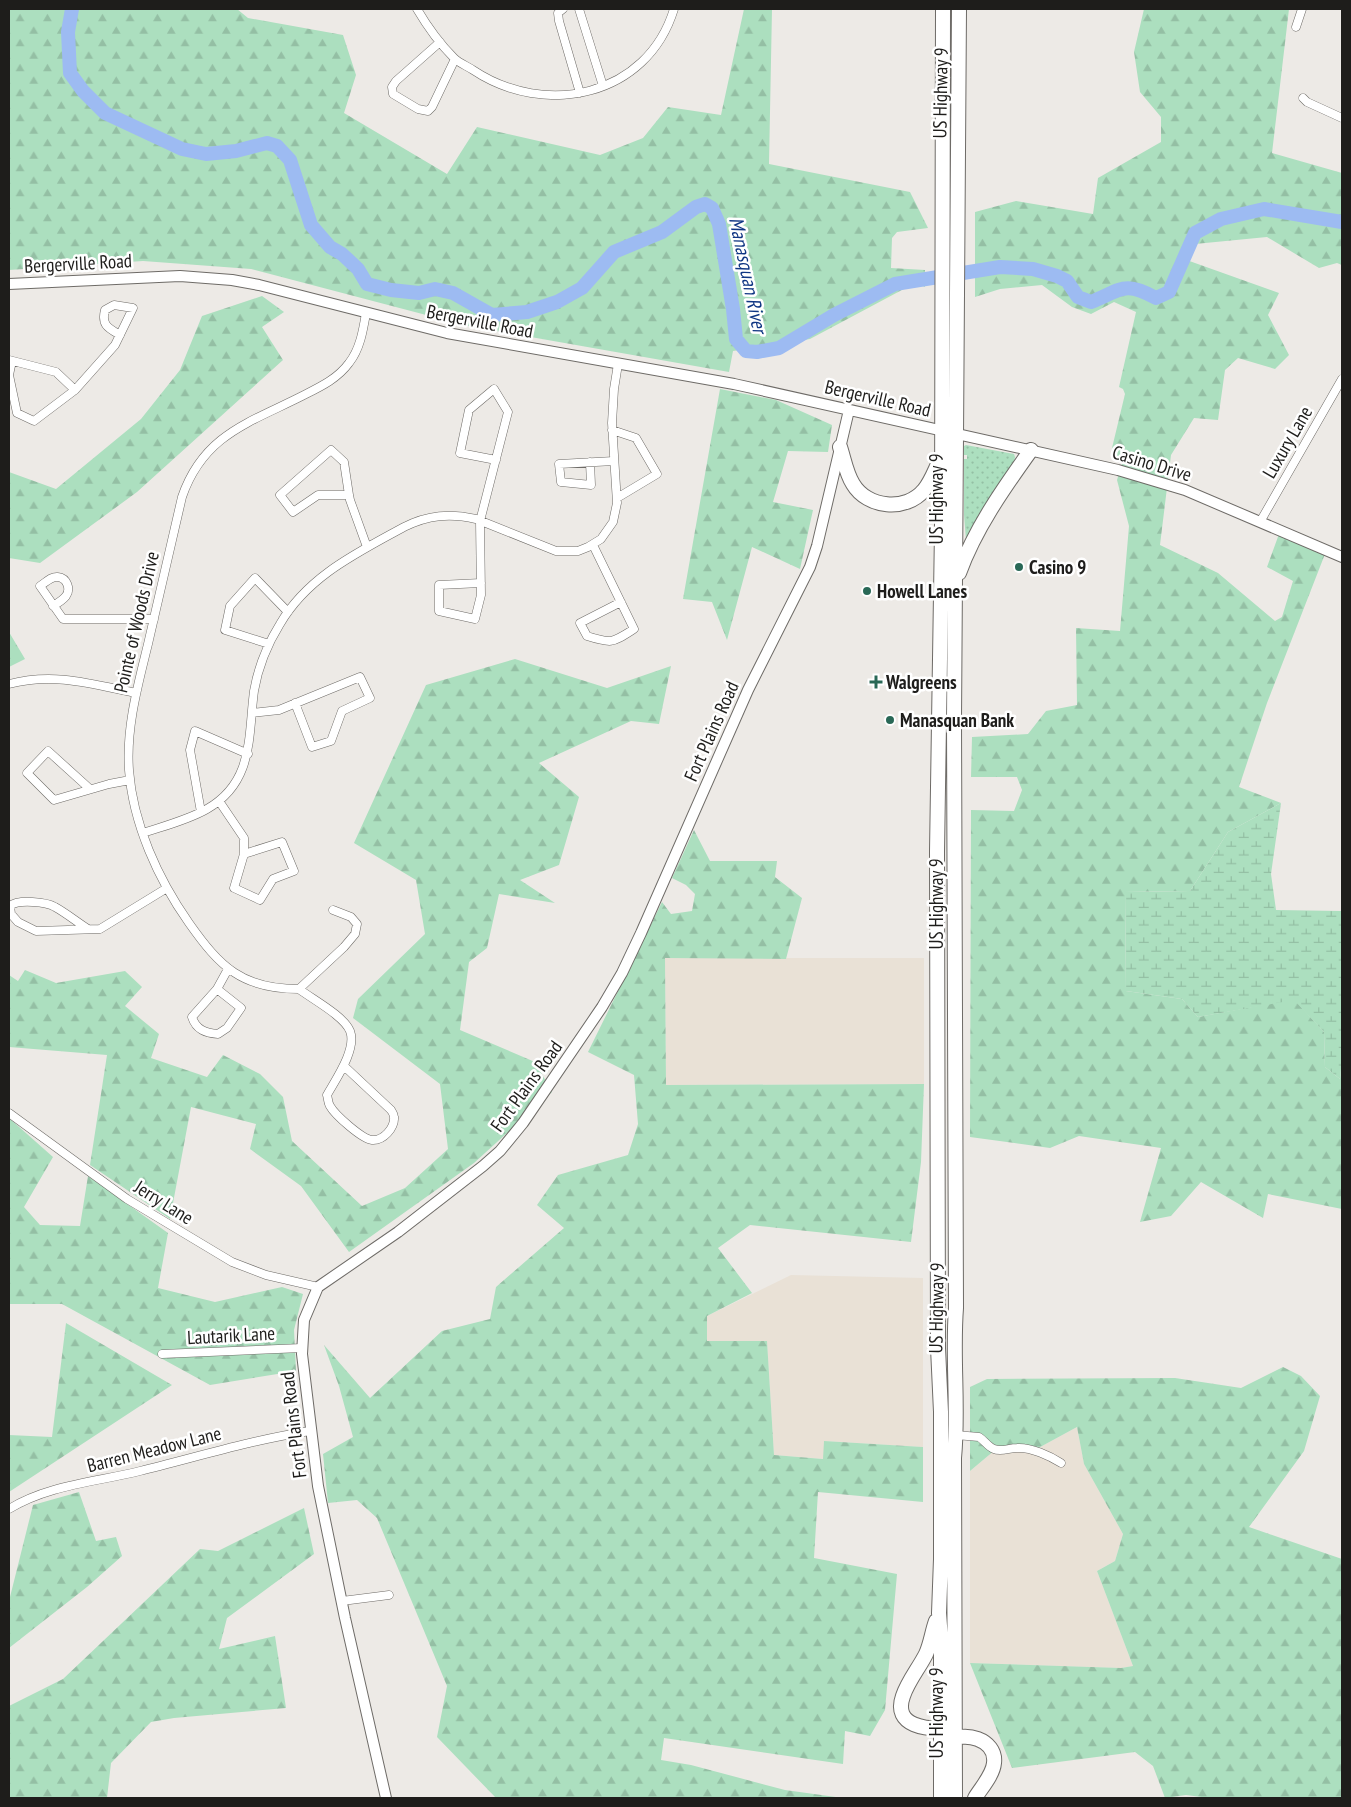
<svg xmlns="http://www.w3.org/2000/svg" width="1351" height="1807" font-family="'PT Sans Narrow',sans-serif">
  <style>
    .built { fill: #e9e1d6 }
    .grass { fill: url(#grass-dots) }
    .forest { fill: url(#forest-firs) }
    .wetland { fill: url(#wetland-marsh) }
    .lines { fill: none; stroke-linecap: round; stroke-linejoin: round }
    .river { stroke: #9dbbf2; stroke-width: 14 }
    .street-casing { stroke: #6e6b67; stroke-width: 9 }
    .secondary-casing { stroke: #6e6b67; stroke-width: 12 }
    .highway-casing { stroke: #6e6b67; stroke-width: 16 }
    .street { stroke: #fff; stroke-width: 8 }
    .secondary { stroke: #fff; stroke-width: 10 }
    .highway { stroke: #fff; stroke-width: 14 }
    .poi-dot { fill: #296856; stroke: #fff; stroke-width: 2 }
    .labels { text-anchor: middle; stroke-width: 5; stroke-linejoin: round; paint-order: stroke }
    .street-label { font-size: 19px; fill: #1e1d1b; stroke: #fff }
    .poi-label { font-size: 19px; font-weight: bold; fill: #1e1d1b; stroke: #fff; text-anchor: start }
    .water-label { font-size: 20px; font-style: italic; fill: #103683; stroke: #fff }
  </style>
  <defs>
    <pattern id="grass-dots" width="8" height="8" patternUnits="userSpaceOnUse" patternTransform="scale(1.25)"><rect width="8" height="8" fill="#acdfbf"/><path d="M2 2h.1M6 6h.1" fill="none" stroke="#94bfa4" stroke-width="1.8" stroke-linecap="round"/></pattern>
    <pattern id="forest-firs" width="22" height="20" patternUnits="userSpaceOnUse" patternTransform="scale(1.25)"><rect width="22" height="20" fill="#acdfbf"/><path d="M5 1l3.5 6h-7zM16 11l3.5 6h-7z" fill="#94bfa4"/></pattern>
    <pattern id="wetland-marsh" width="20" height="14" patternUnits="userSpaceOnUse" patternTransform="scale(1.25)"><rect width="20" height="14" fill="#acdfbf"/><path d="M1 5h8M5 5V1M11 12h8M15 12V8" fill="none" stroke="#94bfa4"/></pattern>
  </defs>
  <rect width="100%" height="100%" fill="#edeae6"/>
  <!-- built -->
  <path class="built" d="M665,958H924V1084L666,1085Z
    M791,1275L923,1278V1447L824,1441V1459L774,1455L767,1342L707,1341V1316Z
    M1077,1427L1084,1464L1123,1534L1115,1561L1097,1571L1133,1666L1121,1668L970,1663V1471L995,1450L1031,1452Z"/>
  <!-- grass -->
  <path class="grass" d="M966,445L1014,454L1015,457L1014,463L966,540L964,515V459H967V455H964V446Z"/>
  <!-- forest -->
  <path class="forest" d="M9,9H237L248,18L343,35L356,75L344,113L447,174L477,127L600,155L643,138L668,107L721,115L744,9H772L769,164L910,192L928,228L897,232L892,238L891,268L925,270V287L915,283L810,339L733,351L729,372L468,326L251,269L143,261L9,270Z
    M1144,9H1289L1272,153L1342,173V265L1337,263L1319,268L1267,237L1195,244L1181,258L1279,293L1268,315L1289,355L1275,369L1238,358L1225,370L1218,420L1194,418L1171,455L1160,545L1218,573L1275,621L1282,617L1293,581L1267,567L1279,534L1325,554L1267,703L1239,787L1281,803L1228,832L1190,891L1125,892L1126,991L1182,999L1198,1017L1294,999L1324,1032L1325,1067L1340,1079L1342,1059V1209L1268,1194L1263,1218L1201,1182L1171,1216L1140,1222L1161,1148L1079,1136L1050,1148L970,1137L971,810L1014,811L1022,790L1017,777H971L972,737L1028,734L1046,711L1077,705L1076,628L1120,631L1129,526L1117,480L1123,461L1117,459L1112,455V448L1125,394L1123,389L1119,387L1136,312L1114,302L1091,314L1072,307L1042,285L1000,289L975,297V212L1016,201L1093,214L1098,178L1161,142V117L1140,92L1134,52Z
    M262,296L284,312L262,327L283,360L137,492L40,563L9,558V472L56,489L141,419L180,370L202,316Z
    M720,389L776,400L832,425L828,452L788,451L773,502L813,510L800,569L752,547L727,640L712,602L683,599Z
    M9,632L25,659L9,667Z
    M515,659L607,688L671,666L659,724L631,721L539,763L579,797L559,865L520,880L555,903L499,894L487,948L469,962L460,1030L535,1062L552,1092L474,1163L349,1252L301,1186L250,1149L256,1124L191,1107L170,1219L90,1165L107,1055L9,1047V975L18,981L25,970L56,983L125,971L142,987L125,1006L159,1034L151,1058L207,1077L223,1055L260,1074L283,1097L292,1141L362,1206L405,1188L448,1149L440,1084L353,1018L358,999L425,934L416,880L354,843L426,685Z
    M694,830L710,861H777L775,877L802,898L786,959L665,958L666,1085L924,1084L921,1162L911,1242L750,1225L718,1248L752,1293L707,1316V1341H767L774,1455L823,1459L824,1441L923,1447V1502L818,1492L814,1558L897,1574L885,1710L870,1736L845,1731L843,1764L664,1738L661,1760L691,1765L785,1790L843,1798H496L437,1737L447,1686L377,1518L357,1500L328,1503L323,1454L353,1437L339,1386L324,1345L370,1398L442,1331L490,1319L496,1287L564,1228L537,1205L558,1175L628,1155L638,1124L634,1075L588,1052L662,902L671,914L692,911L695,894L686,885L672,878Z
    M9,1118L53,1157L24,1207L40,1225L80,1226L88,1176L168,1233L158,1288L215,1302L282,1287L303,1294L294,1330L296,1371L210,1385L62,1304H9Z
    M66,1323L172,1385L9,1492V1435L52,1437Z
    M1283,1367L1301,1376L1320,1396L1304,1451L1249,1527L1342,1559V1798H1209L1186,1795L1165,1798L1153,1766L1135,1752L1012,1768L970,1663L1121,1668L1133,1666L1097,1571L1115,1561L1123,1534L1084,1464L1077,1427L1031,1452L995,1450L970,1471V1387L987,1379L1175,1378L1241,1388Z
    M79,1492L96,1541L116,1537L122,1556L87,1587L9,1648V1601L33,1505Z
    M304,1508L314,1554L227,1618L219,1649L275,1636L286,1708L174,1718L151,1722L111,1763L107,1798H9V1706L63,1679L200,1549L218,1551Z"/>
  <!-- wetland -->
  <path class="wetland" d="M1281,803L1271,874L1276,910L1342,911V1059L1340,1079L1325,1067L1324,1032L1294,1000L1198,1017L1182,999L1126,991L1125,892L1190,891L1228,832Z"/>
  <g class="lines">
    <!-- river -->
    <path class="river" d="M72,9L68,32L70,73L83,91L105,113L182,149L206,154L236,151L267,143L277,146L290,160L311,225L330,247L342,254L358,269L367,284L391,290L419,293L435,289L453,293L492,315L527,312L557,302L582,288L614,252L662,232L696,207L705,204L712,208L719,224L733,309L736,339L746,351L757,352L779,348L834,315L895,284L1000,267L1033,269L1057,276L1067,281L1078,297L1091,302C1121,290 1124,280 1156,298L1169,292L1195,233L1221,219L1264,209L1342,222"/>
    <!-- street casing -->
    <g class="street-casing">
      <path id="street" d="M417,9C427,26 439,43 454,58C459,63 467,66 473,70C545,118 647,97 674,9
        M563,9L558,13L559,21L580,93
        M579,9L603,86
        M1296,27L1302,9
        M440,42L396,81L392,87L393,94L418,109L428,111L432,107L455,59
        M1303,98L1307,102L1342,118
        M9,360L56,372L75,390L34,421L17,413L9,375L12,361
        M75,390L115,345L133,308L114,305L105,310C101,325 108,328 120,335
        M612,430L636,438L657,474L617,498
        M590,462L591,485L561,482L559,464L614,461
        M349,495H318L293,512L280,495L331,450L344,462L349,495L350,500L367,547
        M1260,522L1342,379
        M593,545L634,629C612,643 612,644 587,636L580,623L621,602
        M481,583L439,585V611L475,619L481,595L480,521L508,412L494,389L469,410L460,453L496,460
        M53,606C58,603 63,600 66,596C71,589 67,578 58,577C51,576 45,583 40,586L63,619H154
        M269,644L225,630L230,606L255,578L288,612
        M9,684C54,672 92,684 136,693
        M252,713L279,710L360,677L370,698L342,711L331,741L312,747L295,703
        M90,789L48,751L27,773L54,800L109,784L130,780
        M219,801L244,838V854L234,888L260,900L273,879L294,871L282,842L244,854
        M201,812L190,750L195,731L248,754
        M143,833C164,826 188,820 207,809C254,782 248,737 254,691C258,668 267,645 280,624C308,576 357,553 404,527C428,515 450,513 476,519L556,551H578L588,547L601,539L613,522L617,503L612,423L614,389L618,364
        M333,910L351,917L357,924L355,934L344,947L299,989C242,989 220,967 189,923C158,879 133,824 129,770C126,727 138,685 148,644C159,595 171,546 182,497C204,433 252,422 306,394C322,386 338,378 349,363C360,349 363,331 366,313
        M88,929C77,922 66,913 55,907C47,902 18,899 10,906L11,914L18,922L36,931L100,929L167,888
        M217,989L241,1008L227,1028L218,1034C206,1033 196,1030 192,1017L217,989L228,969
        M299,989C312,999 344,1016 350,1031C357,1049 336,1079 327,1095C328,1098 328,1103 330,1106C335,1115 362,1139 372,1140C383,1141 395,1128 394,1117C394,1114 392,1112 391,1110L344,1066
        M9,1113L127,1199L232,1262L266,1275L318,1287
        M162,1354L302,1348
        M956,1435L979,1437C984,1440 988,1447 994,1449C1001,1452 1009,1448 1017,1448C1031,1447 1050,1456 1061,1463
        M9,1509C48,1485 96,1482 140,1471C197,1457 251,1440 310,1431
        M342,1601L389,1595"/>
    </g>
    <!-- secondary casing -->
    <g class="secondary-casing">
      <path id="secondary" d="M9,284L180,276L232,280L259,285L447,333L734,384L1118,470L1185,490L1342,557
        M386,1798L345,1618L318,1486L302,1354L304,1320L318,1287L398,1232L483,1166L500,1151L523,1123L602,1007L622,973L641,933L748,690L810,567L817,546L849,410"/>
    </g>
    <!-- highway casing -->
    <g class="highway-casing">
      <path id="highway" d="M840,447C844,459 846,473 853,484C867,508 906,512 924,490C931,482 935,470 940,460
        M959,573C975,529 1003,489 1031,450
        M936,1621C932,1632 931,1643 926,1654C919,1668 908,1681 903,1696C892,1727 928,1730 950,1728
        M948,1742C963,1730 997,1739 994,1763C993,1775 981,1788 975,1798
        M941,1798V1639L939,1613L941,1559V1412L938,1348L937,852L942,530L943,9
        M955,1798L954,1458C959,1408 952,1358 956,1308L954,720L959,9"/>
    </g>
    <!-- street -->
    <use href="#street" class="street"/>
    <!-- secondary -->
    <use href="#secondary" class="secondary"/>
    <!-- highway -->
    <use href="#highway" class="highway"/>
  </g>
  <!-- markers -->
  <g class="poi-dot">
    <circle cx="1019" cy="567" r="5"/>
    <circle cx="867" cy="591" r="5"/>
    <path d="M873.5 674.5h5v5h5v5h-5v5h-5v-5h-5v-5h5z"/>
    <circle cx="890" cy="720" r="5"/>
  </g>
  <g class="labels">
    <!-- street labels -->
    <g class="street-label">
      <text transform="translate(940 93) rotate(-89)" y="7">US Highway 9</text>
      <text transform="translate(78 263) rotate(-3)" y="7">Bergerville Road</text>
      <text transform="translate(480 321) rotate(11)" y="7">Bergerville Road</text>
      <text transform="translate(878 398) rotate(13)" y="7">Bergerville Road</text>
      <text transform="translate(1287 442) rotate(-60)" y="7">Luxury Lane</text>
      <text transform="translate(1152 463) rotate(17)" y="7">Casino Drive</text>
      <text transform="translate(936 499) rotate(-90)" y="7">US Highway 9</text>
      <text transform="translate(136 622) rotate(-77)" y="7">Pointe of Woods Drive</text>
      <text transform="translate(711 731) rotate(-66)" y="7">Fort Plains Road</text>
      <text transform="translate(936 904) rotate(-90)" y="7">US Highway 9</text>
      <text transform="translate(526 1086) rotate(-54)" y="7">Fort Plains Road</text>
      <text transform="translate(164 1202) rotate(32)" y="7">Jerry Lane</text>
      <text transform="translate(936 1308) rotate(-89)" y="7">US Highway 9</text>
      <text transform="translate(231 1335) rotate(-3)" y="7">Lautarik Lane</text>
      <text transform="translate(293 1425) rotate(-97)" y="7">Fort Plains Road</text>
      <text transform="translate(154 1449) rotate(-14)" y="7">Barren Meadow Lane</text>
      <text transform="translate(936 1713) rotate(-90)" y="7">US Highway 9</text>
    </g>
    <!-- poi labels -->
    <g class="poi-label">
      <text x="1029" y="574">Casino 9</text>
      <text x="877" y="598">Howell Lanes</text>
      <text x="886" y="689">Walgreens</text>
      <text x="900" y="727">Manasquan Bank</text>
    </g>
    <!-- water labels -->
    <g class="water-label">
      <text transform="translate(748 275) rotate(78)" y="7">Manasquan River</text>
    </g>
  </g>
  <!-- border -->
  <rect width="1351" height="1807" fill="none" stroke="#1e1d1b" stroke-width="20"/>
</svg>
